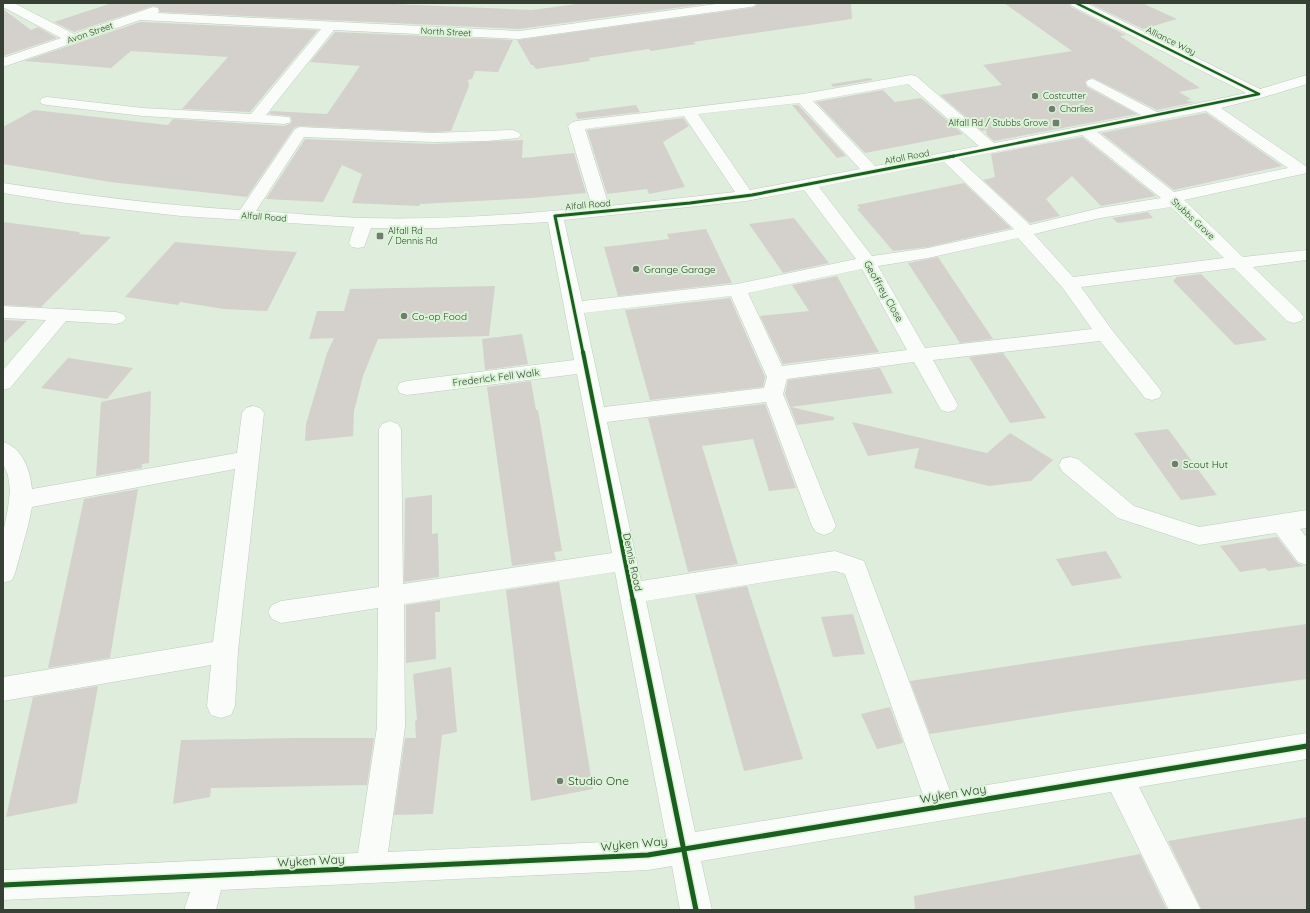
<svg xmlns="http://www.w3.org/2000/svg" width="1310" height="913" font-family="Quicksand,sans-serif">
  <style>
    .building { fill: #d4d1cc }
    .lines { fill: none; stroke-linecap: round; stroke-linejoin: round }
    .minor-casing { stroke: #bfcabe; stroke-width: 1 }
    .minor { fill: #fafcfa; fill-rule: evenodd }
    .cycleway-far3-casing { stroke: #daf4d6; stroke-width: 4 }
    .cycleway-far2-casing { stroke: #daf4d6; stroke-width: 5 }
    .cycleway-far1-casing { stroke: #daf4d6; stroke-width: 6 }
    .cycleway-casing { stroke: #daf4d6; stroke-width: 8 }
    .cycleway-far3 { stroke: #1b5e20; stroke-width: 2.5 }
    .cycleway-far2 { stroke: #1b5e20; stroke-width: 3 }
    .cycleway-far1 { stroke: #1b5e20; stroke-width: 4 }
    .cycleway { stroke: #1b5e20; stroke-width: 5 }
    .poi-dot { fill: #717d6f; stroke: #daf4d6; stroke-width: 1.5 }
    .labels { text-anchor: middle; stroke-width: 4; stroke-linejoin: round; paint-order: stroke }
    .far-street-label { font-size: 9px; fill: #364034; stroke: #daf4d6 }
    .far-poi-label { font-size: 9px; fill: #364034; stroke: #daf4d6; text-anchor: start }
    .poi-label { font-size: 10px; fill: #364034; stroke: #daf4d6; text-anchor: start }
    .street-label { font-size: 10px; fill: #364034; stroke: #daf4d6 }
    .near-poi-label { font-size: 12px; fill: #364034; stroke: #daf4d6; text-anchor: start }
    .near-street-label { font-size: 12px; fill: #364034; stroke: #daf4d6 }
  </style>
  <rect width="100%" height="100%" fill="#dfeddd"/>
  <!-- building -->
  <path class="building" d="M112,3H395L394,4L532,10L584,3H712L519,29L160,12L158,7L153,6L74,32L54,22Z
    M757,3H851L852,19L693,42L696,44L651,51L649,49L589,58L590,61L536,69L533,65H531L517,40L750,8L755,7Z
    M1004,3H1069L1071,7L1126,35L1120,36L1200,88L1179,92L1191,99L1186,101L1195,102L1157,110L1093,78L1088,79L1085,82L1087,87L1137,114L994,141L987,135L986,130L982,131L940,95L1002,85L983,65L1072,51Z
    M1089,3H1142L1177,19L1143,29Z
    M3,9L31,30L38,27L57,38L3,56Z
    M140,22L318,30L250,112L182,109L228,57L131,51L111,68L24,61Z
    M335,32L513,40L498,72L475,71L472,79L468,80L469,86L451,131L434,132L299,126L294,128L247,197L110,182L3,164V127L34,110L168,125L173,119L284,126L290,124L292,121L290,116L269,114L271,111L327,114L360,66L310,62Z
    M870,78L873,80L833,87L831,84Z
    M883,90L895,102L921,98L963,134L865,153L816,102Z
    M636,105L640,112L578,119L575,113Z
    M792,105H798L846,156L837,158Z
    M1206,113L1282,166L1174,190L1101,133Z
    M683,118L689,126L663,142L685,187L649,194L647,189L607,194L587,130Z
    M1082,137L1156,196L1101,206L1072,176L1046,199L1060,216L1030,223L983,180L995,177L991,154Z
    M305,139L434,144L523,140L522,158L574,153L586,193L531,198L420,204L419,206L352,203L362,174L342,165L323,202L266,199Z
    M964,183L1011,228L928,247L893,251L857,209L860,208L857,205Z
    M1148,212L1153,218L1118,223L1112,218Z
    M794,218L829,263L783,273L749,224Z
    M3,222L80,232L79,234L111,237L41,307L3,305Z
    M706,229L732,283L618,296L604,247L669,239L667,234Z
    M175,242L265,250L297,252L267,311L224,309L180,302L178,305L125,297Z
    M938,257L966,299L993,339L960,343L908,263Z
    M1201,274L1267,340L1235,345L1173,281L1177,277Z
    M837,276L879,352L783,364L760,316L809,311L792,285Z
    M495,286L489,336L378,339L363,376L354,411L353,436L305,441L306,424L327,353L334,338L309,339L317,311H344L350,289Z
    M730,298L765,377L763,387L650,400L625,310Z
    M3,320L27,321L3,344Z
    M522,334L528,364L485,370L482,339Z
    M1003,353L1009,361L1046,418L1010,423L969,357Z
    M68,358L133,368L107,399L41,388Z
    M880,368L893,393L791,407L834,417V420L797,425L785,394L788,380Z
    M531,381L536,410H538L562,551L554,552L556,560L512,566L487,387Z
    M151,391L149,463L142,464V468L96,476L101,402Z
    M765,404L796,488L769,491L753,439L702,446L738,564L688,572L648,418Z
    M852,422L987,453L1010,433L1053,460L1031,481L989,486L914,468L919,448L868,456Z
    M1168,429L1217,495L1181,500L1134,433Z
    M138,489L110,658L48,668L84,499Z
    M432,495V534L438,533L439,577L404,582L405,498Z
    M1277,537L1297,563L1304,566L1268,571L1265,568L1240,572L1220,546Z
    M1106,551L1122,578L1072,586L1056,559Z
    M559,582L593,789L531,801L506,590Z
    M747,586L803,759L744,771L695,595Z
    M440,600V612H435L436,659L406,663V605Z
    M853,614L865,654L833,657L821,617Z
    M1307,624V679L1075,711L930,734L910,681L1142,646Z
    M451,667L457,732L442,735L433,814L394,815L405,738H416L415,721L417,720L413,674Z
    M98,686L77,803L6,817L33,697Z
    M890,707L903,743L877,749L861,714Z
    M294,738H374L367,785L211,788L210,797L173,804L181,740Z
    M1307,817V910H1202L1168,841Z
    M1140,854L1167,910H915L914,896Z"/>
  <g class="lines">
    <!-- minor casing -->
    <g class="minor-casing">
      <path id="minor" d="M3,3H14L74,34L153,7L158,8L159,11L158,13L519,31L723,3H756L754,6L750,7L519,39L334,30L266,115L289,117L291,120L289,123L284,124L143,116L47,105L42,104L40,101L42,98L47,97L143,108L251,114L321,29L140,20L3,67V58L61,38L3,7Z
        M1070,3H1086L1260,89L1307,75V84L1264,97L1221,108L1307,167V173L1184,200L1243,257L1307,250V260L1253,267L1301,313L1304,317L1301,321L1294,323L1287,321L1234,268L1081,287L1112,330L1159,388L1162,393L1159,398L1152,400L1145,398L1100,341L933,360L958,405L955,410L948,412L941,410L914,362L787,379L783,394L836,526L832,532L824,535L816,532L812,526L766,402L607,422L641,581L835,551L864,561L950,791L1307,733V759L1139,787L1201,910H1169L1111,792L701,861L712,910H680L672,866L648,870L221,890L216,910H184L190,892L3,900V870L358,853L377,727L378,608L281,623L272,619L268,612L272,605L281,601L379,587V429L382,424L390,421L398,424L401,429L403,584L612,553L577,374L407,395L400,393L397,388L400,383L407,381L574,360L548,222L438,228H371L364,247L358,248L352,247L349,243L354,227L181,216L66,203L3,193V183C82,195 160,205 240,210L295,129L300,127L434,133L513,130L518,132L521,135L518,138L487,141L434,142L304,137L256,211C292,213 329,217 365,218C441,220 517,215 592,207L568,126L571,123L576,121L803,94L911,75L916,76L994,143L1141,115L1088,86L1086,83L1088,80L1093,79L1157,112L1246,93L1072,6ZM908,84L979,146L875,166L813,101ZM799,103L860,169L750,190L698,114ZM1206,111L1288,168L1174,192L1097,132ZM684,116L735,192L609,206L585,129ZM1082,135L1161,198L1100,208L1030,225L959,159ZM944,162L1014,229L928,248L872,256L819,187ZM804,190L856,259L737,284L582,301L564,220L746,201ZM1171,207L1224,258L1073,277L1034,234L1100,218ZM1018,238L1062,287L1092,329L925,348L878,266L928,258ZM862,269L907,350L782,366L748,293ZM731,296L767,377L764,388L604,407L584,313ZM835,571L845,574L923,795L695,832L646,601ZM615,572L666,837L648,840L388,852L405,727L404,604Z
        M3,306L116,312L123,314L126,318L123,322L116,324L66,321L10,388L3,390V370L46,320L3,318Z
        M253,406L260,408L264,413L238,651L235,706L231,715L221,718L211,715L207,706L211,665L3,701V677L213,642L235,469L32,507L28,526L15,573L12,580L3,583V533L8,508L10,491L8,475L3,464V442C23,448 30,470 32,489L237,453L242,413L246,408Z
        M1070,457L1078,459L1134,506L1199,527L1307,510V528L1300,529L1307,538V565L1298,562L1276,533L1199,545L1118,518L1062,471L1059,465L1062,459Z"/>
    </g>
    <!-- minor -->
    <use href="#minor" class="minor"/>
    <!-- cycleway-far3 casing -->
    <g class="cycleway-far3-casing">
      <path id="cycleway-far3" d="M1076,3L1259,94
        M949,157L1259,94"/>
    </g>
    <!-- cycleway-far2 casing -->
    <g class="cycleway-far2-casing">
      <path id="cycleway-far2" d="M583,353L555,216L690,203L752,195L954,156"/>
    </g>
    <!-- cycleway-far1 casing -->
    <g class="cycleway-far1-casing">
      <path id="cycleway-far1" d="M583,352L633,601"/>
    </g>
    <!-- cycleway casing -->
    <g class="cycleway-casing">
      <path id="cycleway" d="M633,600L696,910
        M3,885L648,855L1307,746"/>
    </g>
    <!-- cycleway-far3 -->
    <use href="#cycleway-far3" class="cycleway-far3"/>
    <!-- cycleway-far2 -->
    <use href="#cycleway-far2" class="cycleway-far2"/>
    <!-- cycleway-far1 -->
    <use href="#cycleway-far1" class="cycleway-far1"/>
    <!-- cycleway -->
    <use href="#cycleway" class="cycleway"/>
  </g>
  <!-- markers -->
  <g class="poi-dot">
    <circle cx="1035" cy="96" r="4"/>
    <circle cx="1052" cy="109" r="4"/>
    <rect x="1052" y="119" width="8" height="8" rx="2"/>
    <rect x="376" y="232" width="8" height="8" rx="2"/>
    <circle cx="636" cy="269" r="4"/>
    <circle cx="404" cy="316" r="4"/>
    <circle cx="1175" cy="464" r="4"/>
    <circle cx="560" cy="781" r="4"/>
  </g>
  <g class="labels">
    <!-- far-street labels -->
    <g class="far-street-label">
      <text transform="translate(446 32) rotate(3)" y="3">North Street</text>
      <text transform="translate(90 33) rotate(-19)" y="3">Avon Street</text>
      <text transform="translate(1171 41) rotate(26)" y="3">Alliance Way</text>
      <text transform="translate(907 157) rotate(-11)" y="3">Alfall Road</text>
      <text transform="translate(588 205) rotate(-5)" y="3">Alfall Road</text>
      <text transform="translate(264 217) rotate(4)" y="3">Alfall Road</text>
      <text transform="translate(1193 219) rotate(43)" y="3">Stubbs Grove</text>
    </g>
    <!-- far-poi labels -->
    <g class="far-poi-label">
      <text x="1043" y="99">Costcutter</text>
      <text x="1060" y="112">Charlies</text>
      <text x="1048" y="126" text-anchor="end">Alfall Rd / Stubbs Grove</text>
      <text x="388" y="234">Alfall Rd<tspan x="388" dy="10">/ Dennis Rd</tspan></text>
    </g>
    <!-- poi labels -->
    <g class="poi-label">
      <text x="644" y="273">Grange Garage</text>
      <text x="412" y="320">Co-op Food</text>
      <text x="1183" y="468">Scout Hut</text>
    </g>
    <!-- street labels -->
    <g class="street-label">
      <text transform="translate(884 291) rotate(60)" y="4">Geoffrey Close</text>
      <text transform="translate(496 377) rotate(-7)" y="4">Frederick Fell Walk</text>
      <text transform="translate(633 562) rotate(78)" y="4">Dennis Road</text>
    </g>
    <!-- near-poi labels -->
    <g class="near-poi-label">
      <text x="568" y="785">Studio One</text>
    </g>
    <!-- near-street labels -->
    <g class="near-street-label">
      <text transform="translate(953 794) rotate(-9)" y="4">Wyken Way</text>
      <text transform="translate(634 844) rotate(-5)" y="4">Wyken Way</text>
      <text transform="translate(311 861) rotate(-3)" y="4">Wyken Way</text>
    </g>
  </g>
  <!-- border -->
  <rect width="1310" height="913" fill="none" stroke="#364034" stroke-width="8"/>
</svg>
